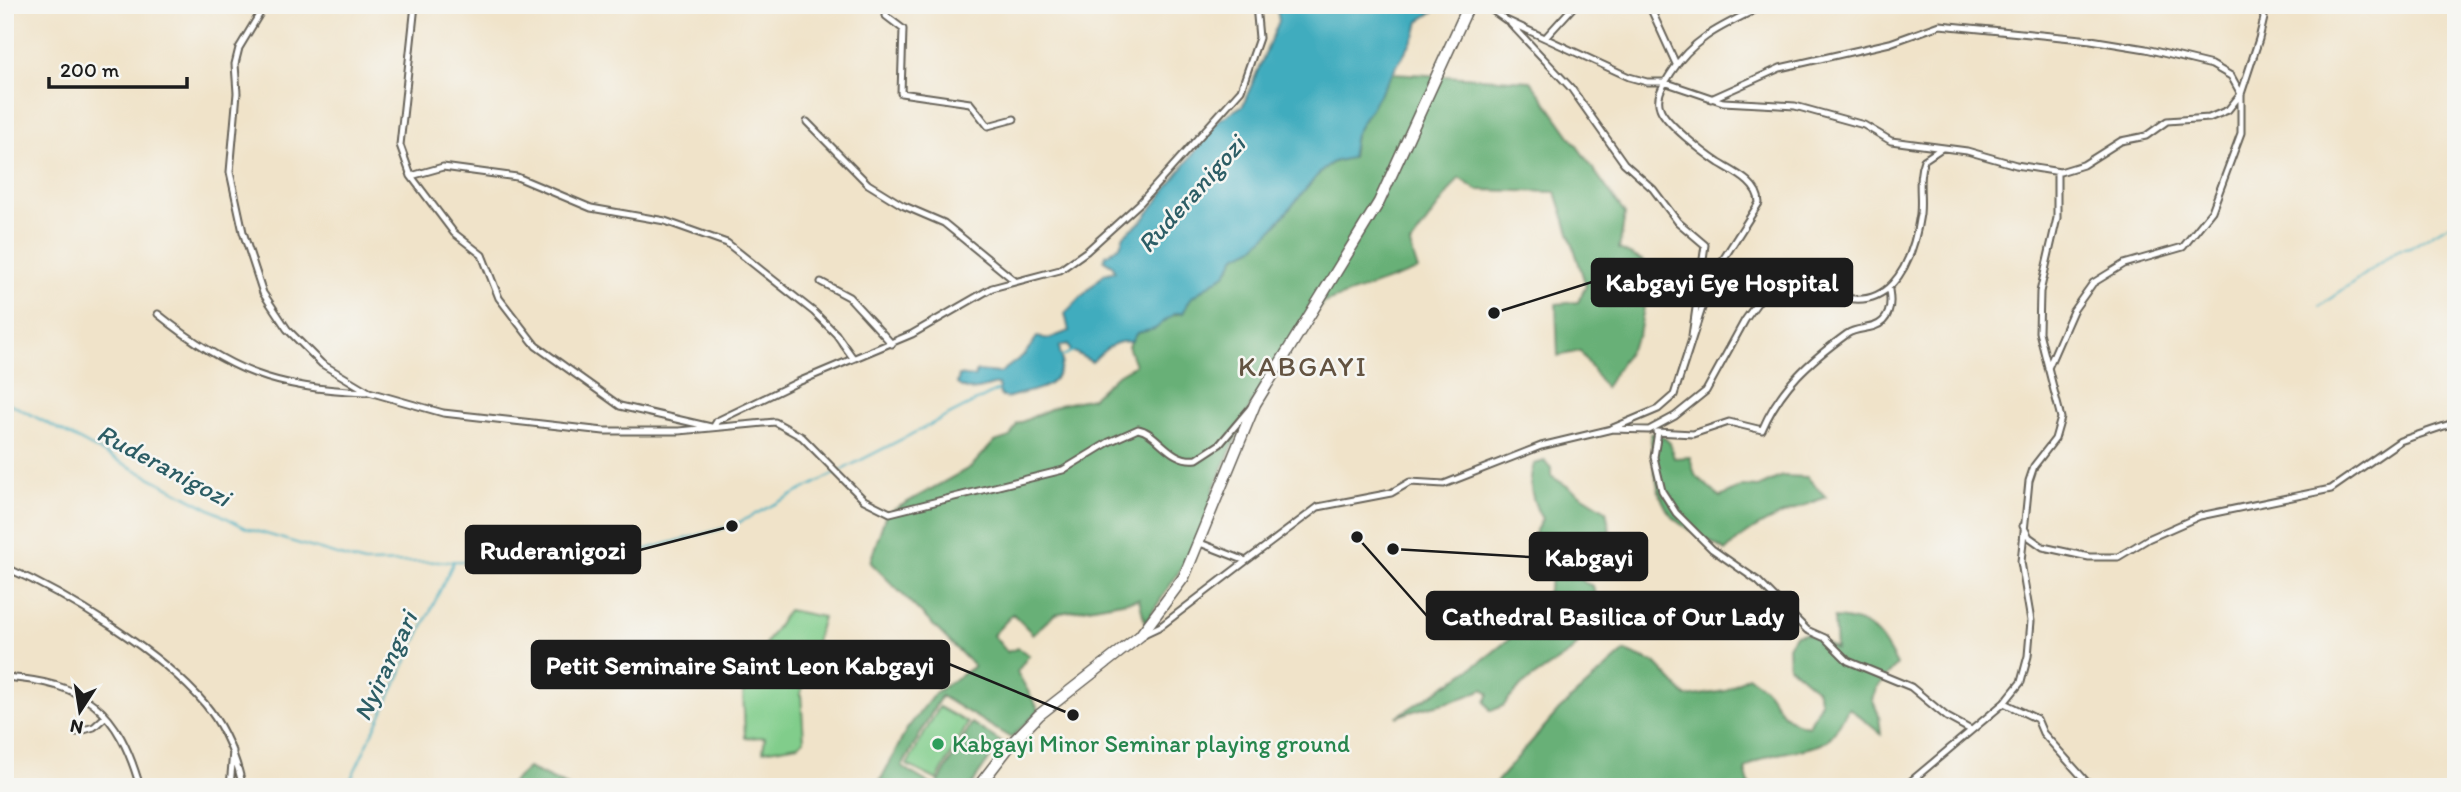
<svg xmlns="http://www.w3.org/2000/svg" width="2461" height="792" font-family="Itim,sans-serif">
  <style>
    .green { fill: #81cd8b; stroke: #4e7454; stroke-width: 2 }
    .forest { fill: #68b077; stroke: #42664a; stroke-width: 2 }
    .water { fill: #40acbe; stroke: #2e646d; stroke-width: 2 }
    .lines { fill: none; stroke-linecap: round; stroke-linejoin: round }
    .stream { stroke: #40acbe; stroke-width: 2 }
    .street-casing { stroke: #666259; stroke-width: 9 }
    .highway-casing { stroke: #666259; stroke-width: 13 }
    .street { stroke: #fff; stroke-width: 5 }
    .highway { stroke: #fff; stroke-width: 10 }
    .leisure-dot { fill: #2e9e5b; stroke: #f6f6f2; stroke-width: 2.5 }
    .labels { text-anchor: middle; stroke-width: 5; stroke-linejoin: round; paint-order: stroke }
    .leisure-label { font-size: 24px; fill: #27864d; stroke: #f6f6f2; text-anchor: start }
    .water-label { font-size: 26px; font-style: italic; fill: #2c5d65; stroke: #f6f6f2 }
    .quarter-label { font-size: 28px; letter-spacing: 2px; fill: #635341; stroke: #f6f6f2 }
    .leader { fill: none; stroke: #1c1c1c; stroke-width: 2.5 }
    .callout-dot { fill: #1c1c1c; stroke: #f6f6f2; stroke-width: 2.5 }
    .callout { fill: #1c1c1c; stroke: #1c1c1c; stroke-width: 2.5 }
    .callout-label { font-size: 26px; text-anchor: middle; font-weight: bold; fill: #fff }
  </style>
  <rect width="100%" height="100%" fill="#f6f6f2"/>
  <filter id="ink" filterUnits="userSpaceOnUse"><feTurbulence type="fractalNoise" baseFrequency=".0143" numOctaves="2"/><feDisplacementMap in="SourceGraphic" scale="14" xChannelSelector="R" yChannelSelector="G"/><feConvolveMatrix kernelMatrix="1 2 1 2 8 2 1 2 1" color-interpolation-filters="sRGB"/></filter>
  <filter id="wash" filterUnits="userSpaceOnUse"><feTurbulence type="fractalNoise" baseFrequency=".00686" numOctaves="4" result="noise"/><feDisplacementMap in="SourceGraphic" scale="28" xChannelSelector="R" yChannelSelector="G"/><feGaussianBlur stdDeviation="1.57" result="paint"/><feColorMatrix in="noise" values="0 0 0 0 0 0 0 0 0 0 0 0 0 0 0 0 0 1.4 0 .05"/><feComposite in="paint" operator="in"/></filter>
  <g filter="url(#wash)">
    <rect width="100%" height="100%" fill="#f0e3c9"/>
    <!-- green -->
    <path class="green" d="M788,610L823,617L801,693L804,740L798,745L763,751L765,737L745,738L743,690L751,665Z
      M939,707L968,723L937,780L907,765Z"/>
    <!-- forest -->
    <path class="forest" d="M1392,73L1531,81L1625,214L1619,249L1644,261V308L1639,335L1605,388L1580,351L1558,356L1556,304L1578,302L1586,286L1556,192L1477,190L1459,178L1410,245L1418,270L1323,303L1253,400L1214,488L1204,534L1145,623L1139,599L1055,614L1033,634L1013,614L993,635L1007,652L1018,648L1029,655L1017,672L1039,710L1011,738L941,696L902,767L935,787H877L907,729L935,693L974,666L870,562L886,514L971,467L994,442L1010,437L1017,424L1059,405L1092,398L1116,376L1135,365L1128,346L1137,333C1157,330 1168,313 1183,313L1190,298L1226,273L1236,256L1258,243L1322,170L1333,162L1352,157L1355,134Z
      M1659,433L1670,443L1674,458L1690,457L1695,475L1720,497L1743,486L1758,487L1782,476L1807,477L1826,497C1789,512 1754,522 1726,551C1711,541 1692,533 1678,522C1653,502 1655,463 1650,434Z
      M1545,461L1551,468V476L1606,510L1610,531L1603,533L1584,555L1590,557V562L1583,566V572L1587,575L1582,578L1583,582L1593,586L1596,599L1583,628L1582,638L1571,652L1522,685L1503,706L1491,711L1485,702L1489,694L1483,689C1455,704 1425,705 1396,717C1439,688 1571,618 1550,557L1528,545L1542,519C1532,502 1527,483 1534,464Z
      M1834,618C1872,620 1880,634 1897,665L1877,687L1872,699L1879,715L1881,734L1849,708C1841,719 1835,737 1823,743C1797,755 1766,749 1745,770L1750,787H1492L1559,710L1625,651L1655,663L1687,697L1725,691L1748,676C1755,681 1765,687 1770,695C1782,712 1786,723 1809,726L1821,702L1817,690L1789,666L1788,646L1795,635L1806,633L1836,649Z
      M972,723L1001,742L970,787H936Z
      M528,768L569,787H507Z"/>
    <!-- water -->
    <path class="water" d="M1276,5H1426L1433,12L1419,21L1416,34L1355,134L1351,158L1333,162L1322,170L1271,231L1253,248L1236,256L1226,273L1191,298L1183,313H1175L1155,329L1137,333L1131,342C1115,339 1103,351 1092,362L1070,350L1068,344L1060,346C1058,352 1063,358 1062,363C1055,394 1031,388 1007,398L1000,395L998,384C982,387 971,395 957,384L959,375L974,377L977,371L1000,373L1025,354L1037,337L1048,339L1069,331L1065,313L1104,274L1115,271L1113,266L1104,260L1106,255L1120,246L1124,235L1143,220L1219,120L1243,105L1279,21Z"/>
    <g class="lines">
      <!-- stream -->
      <path class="stream" d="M2320,306L2398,250L2410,248L2456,220
        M1059,358L1073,351
        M5,401L246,528L364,563L614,558L732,526L998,390
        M347,787L454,561"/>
    </g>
  </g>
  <g filter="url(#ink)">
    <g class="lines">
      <!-- street casing -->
      <g class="street-casing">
        <path id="street" d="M265,5L239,48L235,64L237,93L230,172L243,232L263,293L287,329L322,364L369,392L443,413L604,431H679L775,422L802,437L864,500L890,513L1063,470L1109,442L1138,429C1158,432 1169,463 1197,459L1220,444L1252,406
          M415,5L400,145L411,176L443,167L517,177L591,208L665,221L727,243L814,312L836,334L853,358
          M887,5L886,16L903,29L901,93L970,103L988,126L1014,119
          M1485,5L1506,20L1629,77L1647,82H1664L1723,102L1795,106L1864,125L1891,141L1967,151L2016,165L2060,172L2083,165L2121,141L2146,136L2167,121L2209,118L2228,110L2241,94L2259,39L2264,18L2260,5
          M1649,5L1676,64
          M1511,24L1571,88L1624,163L1653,189L1678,222L1705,245L1692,336
          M1545,38L1575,5
          M1711,99L1780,68L1890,43L1940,25L2091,40L2146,49L2212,65L2231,76L2241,94V133L2212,211L2183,247L2124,264L2093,283L2073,311L2048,368
          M807,122L868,184L902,205L944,223L1015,281
          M411,176L454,233L482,255L499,298L536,346L620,406L711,427
          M821,282L849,297L892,344
          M158,314C230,372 274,388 366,392
          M714,426L717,421L798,382L912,334L992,288L1060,270L1087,251L1140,203L1241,90L1259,38L1256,5
          M1613,428L1658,409L1674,395L1712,277L1759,203C1759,183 1734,172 1719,163C1704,153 1665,123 1660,108C1655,95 1665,83 1671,73C1694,36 1727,24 1765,5
          M1656,432L1693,434L1729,422L1762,430C1781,386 1810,361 1847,334C1858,326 1873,331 1883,321C1891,313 1891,301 1889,290
          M1658,432L1654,457L1662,491L1676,513L1712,549L1758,581L1807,630L1825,638L1848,661L1911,687L1947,717L1971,730
          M2023,526L2029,537L2043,547L2089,557H2118L2148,539L2200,516L2331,489L2400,441L2456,422
          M1200,543L1246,561L1318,507L1391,493L1410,482L1444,484L1541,446L1612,429L1649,430L1675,416L1706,391L1745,320L1773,281L1787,268H1800C1809,275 1814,285 1824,290C1886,321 1912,268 1920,214C1922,195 1917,178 1924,160L1942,148
          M5,567C68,595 161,652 205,704C225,728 236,757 243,787
          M1144,634L1161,626L1246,561
          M5,677C85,683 118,709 140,787
          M2004,703L2037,719L2043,733L2091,787
          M77,732L94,727L105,717
          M230,787L233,751
          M1904,787L2004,703L2021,682L2028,656L2031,621L2021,562L2029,481L2034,466L2055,439L2061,418L2039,332L2040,292L2057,218V172"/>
      </g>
      <!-- highway casing -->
      <g class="highway-casing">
        <path id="highway" d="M978,787L1012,743L1039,715L1140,636L1184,577L1255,404L1379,202L1469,5"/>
      </g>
      <!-- street -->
      <use href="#street" class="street"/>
      <!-- highway -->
      <use href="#highway" class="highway"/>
    </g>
  </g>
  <!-- markers -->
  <circle class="leisure-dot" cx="938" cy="744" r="7"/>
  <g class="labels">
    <!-- leisure labels -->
    <g class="leisure-label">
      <text x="952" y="752">Kabgayi Minor Seminar playing ground</text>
    </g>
    <!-- water labels -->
    <g class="water-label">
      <text transform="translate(1191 194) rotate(-48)" y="9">Ruderanigozi</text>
      <text transform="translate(164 465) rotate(28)" y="9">Ruderanigozi</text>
      <text transform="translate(385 666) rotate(-65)" y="9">Nyirangari</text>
    </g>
    <!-- quarter labels -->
    <g class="quarter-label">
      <text x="1303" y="376">KABGAYI</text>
    </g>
  </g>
  <!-- callouts -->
  <path class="leader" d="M1494 313L1592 282M732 526L640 550M1393 549L1530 557M1357 537L1427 616M1073 715L949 664"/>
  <g class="callout-dot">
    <circle cx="1494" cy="313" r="7"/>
    <circle cx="732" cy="526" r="7"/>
    <circle cx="1393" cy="549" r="7"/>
    <circle cx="1357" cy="537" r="7"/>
    <circle cx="1073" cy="715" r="7"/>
  </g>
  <g class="callout">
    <rect x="1592" y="259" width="260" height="47" rx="7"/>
    <rect x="466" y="526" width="174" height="47" rx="7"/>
    <rect x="1530" y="533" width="117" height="47" rx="7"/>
    <rect x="1427" y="592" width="371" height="47" rx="7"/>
    <rect x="532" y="641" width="417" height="47" rx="7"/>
  </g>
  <g class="callout-label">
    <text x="1722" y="291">Kabgayi Eye Hospital</text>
    <text x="553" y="559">Ruderanigozi</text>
    <text x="1589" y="566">Kabgayi</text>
    <text x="1613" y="625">Cathedral Basilica of Our Lady</text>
    <text x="740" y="674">Petit Seminaire Saint Leon Kabgayi</text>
  </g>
  <!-- margin -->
  <rect width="2461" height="792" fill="none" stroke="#f6f6f2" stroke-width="28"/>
  <!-- north arrow -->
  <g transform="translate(80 711) rotate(192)" stroke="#f6f6f2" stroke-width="5" paint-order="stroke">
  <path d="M0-5L12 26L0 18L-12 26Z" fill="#1c1c1c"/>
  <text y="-10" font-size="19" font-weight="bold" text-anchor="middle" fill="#1c1c1c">N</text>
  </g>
  <!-- scale -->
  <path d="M49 77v10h138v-10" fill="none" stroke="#1c1c1c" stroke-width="3.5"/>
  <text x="60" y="77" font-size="21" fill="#1c1c1c" stroke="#f6f6f2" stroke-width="5" paint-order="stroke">200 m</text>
</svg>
